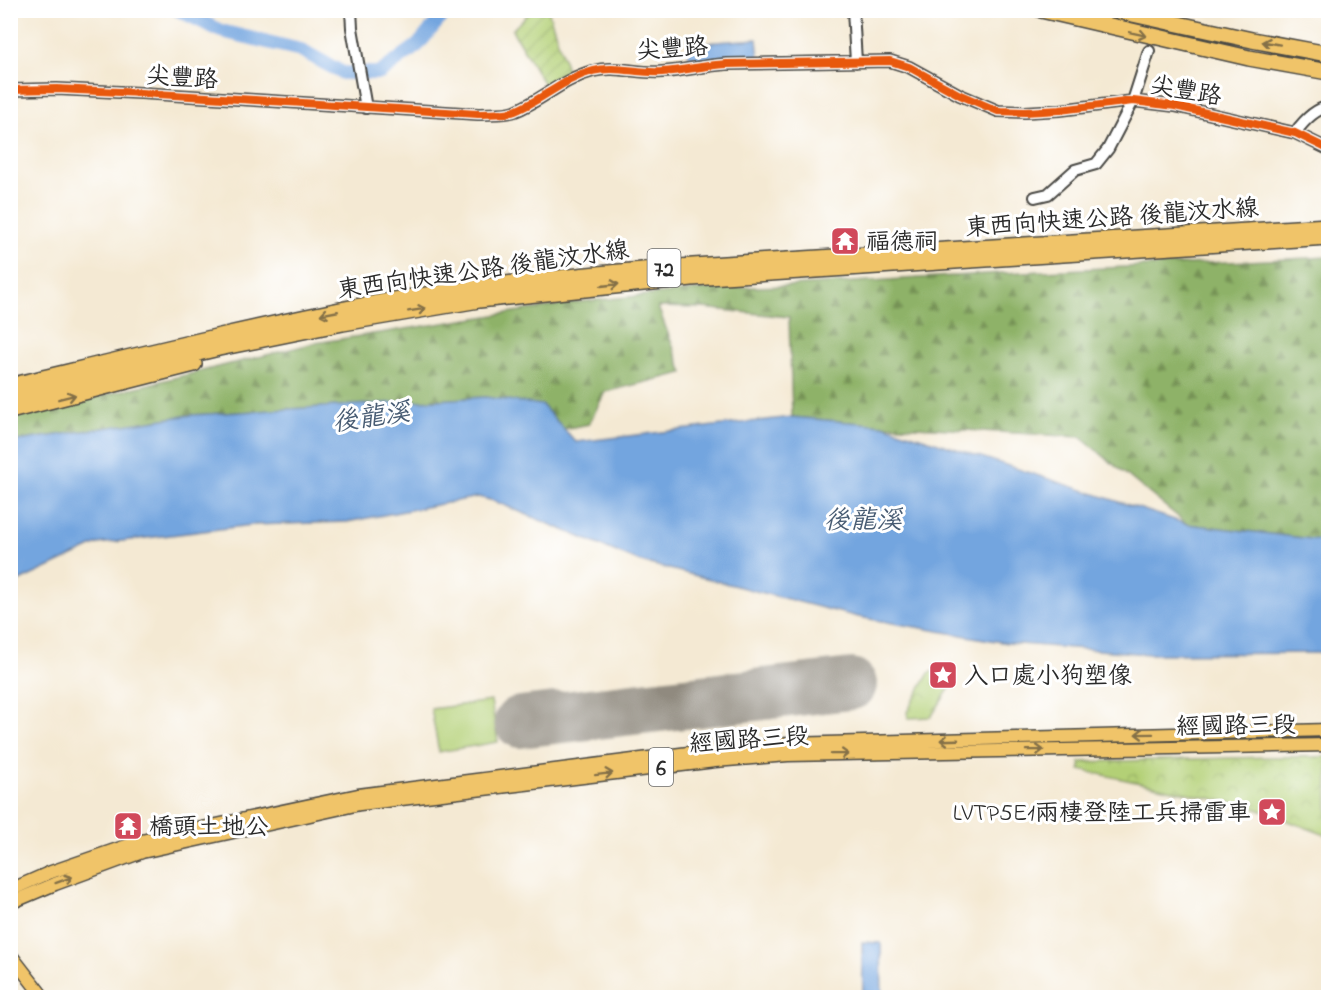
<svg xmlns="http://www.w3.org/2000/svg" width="1339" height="1008" font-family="'Indie Flower','LXGW WenKai TC',sans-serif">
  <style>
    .forest { fill: url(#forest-firs); stroke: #5c6e49; stroke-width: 1.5 }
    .park { fill: url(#park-crowns); stroke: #6f7e50; stroke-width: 1.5 }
    .garden { fill: url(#garden-furrows); stroke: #6f7e50; stroke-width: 1.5 }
    .pitch { fill: #b3d076; stroke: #6f7e50; stroke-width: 1.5 }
    .water { fill: #73a5df; stroke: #4f6885; stroke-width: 1.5 }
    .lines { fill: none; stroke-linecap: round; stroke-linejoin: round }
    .river { stroke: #73a5df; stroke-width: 14 }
    .runway { stroke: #908a7f; stroke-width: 52 }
    .minor-tunnel { stroke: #ccc3b1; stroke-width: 10; stroke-dasharray: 10 5; stroke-linecap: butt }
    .minor-casing { stroke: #494844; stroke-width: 14 }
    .major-casing { stroke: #494844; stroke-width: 15 }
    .highway-casing { stroke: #494844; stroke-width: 18 }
    .minor { stroke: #fff; stroke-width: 10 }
    .major { stroke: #f0c469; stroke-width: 12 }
    .highway { stroke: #f0c469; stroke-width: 15 }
    .cycleway-casing { stroke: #fff; stroke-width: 11 }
    .cycleway { stroke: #e8590c; stroke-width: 8 }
    .oneway { stroke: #847047 }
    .labels { text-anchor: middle; stroke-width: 6; stroke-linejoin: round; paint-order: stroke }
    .shield { fill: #fff; stroke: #6b6b6b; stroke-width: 1.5 }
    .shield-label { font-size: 22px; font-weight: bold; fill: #2b2b2b }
    .street-label { font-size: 24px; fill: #2b2b2b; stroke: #fff }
    .poi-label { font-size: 24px; fill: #2b2b2b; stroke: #fff; text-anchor: start }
    .water-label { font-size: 26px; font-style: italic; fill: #485c73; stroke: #fff }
  </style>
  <defs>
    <pattern id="forest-firs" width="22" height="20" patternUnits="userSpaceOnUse" patternTransform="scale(1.5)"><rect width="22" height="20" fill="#8eb267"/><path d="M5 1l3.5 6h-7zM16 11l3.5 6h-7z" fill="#749155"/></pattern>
    <pattern id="park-crowns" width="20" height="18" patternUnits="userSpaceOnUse" patternTransform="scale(1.5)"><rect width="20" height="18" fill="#b3d076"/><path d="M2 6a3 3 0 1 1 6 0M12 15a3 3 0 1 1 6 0" fill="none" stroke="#9ab366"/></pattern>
    <pattern id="garden-furrows" width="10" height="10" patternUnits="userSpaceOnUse" patternTransform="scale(1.5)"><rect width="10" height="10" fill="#b3d076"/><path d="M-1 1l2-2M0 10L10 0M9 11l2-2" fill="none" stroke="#9ab366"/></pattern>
  </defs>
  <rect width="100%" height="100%" fill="#fff"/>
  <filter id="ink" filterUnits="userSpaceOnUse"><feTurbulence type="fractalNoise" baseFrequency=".0167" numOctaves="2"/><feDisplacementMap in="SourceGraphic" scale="12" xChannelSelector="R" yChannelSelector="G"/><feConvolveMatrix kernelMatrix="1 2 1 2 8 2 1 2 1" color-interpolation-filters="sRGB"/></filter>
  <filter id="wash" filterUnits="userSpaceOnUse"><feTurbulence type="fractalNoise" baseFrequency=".008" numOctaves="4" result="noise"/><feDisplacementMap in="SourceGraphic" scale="24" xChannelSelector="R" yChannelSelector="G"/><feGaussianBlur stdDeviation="1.35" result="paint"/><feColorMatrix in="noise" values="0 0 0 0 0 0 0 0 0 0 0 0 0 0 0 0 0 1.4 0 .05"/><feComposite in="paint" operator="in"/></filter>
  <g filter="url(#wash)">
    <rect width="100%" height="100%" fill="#f4e9d3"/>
    <!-- forest -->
    <path class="forest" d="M1328,257V541L1187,524L1080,437L883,425L792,417L789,317L703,308L658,307L683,373L605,392L589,424L564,429L542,405L485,397L191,415L11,442V418L315,343L578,302L718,288L788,286L1003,273Z"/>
    <!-- park -->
    <path class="park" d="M934,671L953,683L931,717L908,718L907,712L929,673Z
      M1272,757H1328V836L1251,807L1080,770V762Z"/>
    <!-- garden -->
    <path class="garden" d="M531,11H550L549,13L568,73L545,86L512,30Z"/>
    <!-- pitch -->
    <path class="pitch" d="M491,701L498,742L439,752L431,709Z"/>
    <!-- water -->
    <path class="water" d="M757,39L759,59H713L689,64L688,44Z
      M485,397L542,405L576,442L792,417L883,425L1187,524L1328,541V653L1149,654L1007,643L858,617L638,561L494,501L478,497L347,522L252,525L98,544L11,585V442L191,415Z
      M862,942L881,943L882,997H863Z"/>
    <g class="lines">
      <!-- river -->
      <path class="river" d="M178,10L221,31L301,50L343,73H380L418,45L447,10"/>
      <!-- runway -->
      <path class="runway" d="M520,722L851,684"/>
    </g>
  </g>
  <g filter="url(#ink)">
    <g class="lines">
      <!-- minor-tunnel -->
      <path class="minor-tunnel" d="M1149,51L1162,10"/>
      <!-- minor casing -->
      <g class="minor-casing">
        <path id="minor" d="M351,10L352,28L366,108
          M853,10L856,62
          M10,90L57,89L141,93L478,114C489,113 504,115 515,111C543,100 562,79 593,71C615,65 639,74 662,72C684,71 705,65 727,64L890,61L909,67L960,95L998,111L1025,112L1060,110L1133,101L1175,106L1295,133L1328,149
          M1295,133C1303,122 1314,109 1328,107
          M1035,197L1048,194L1075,170L1096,164L1108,149L1133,101L1149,51"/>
      </g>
      <!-- major casing -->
      <g class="major-casing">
        <path id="major" d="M10,890L51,872L141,841L358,795L712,750L788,744L1328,730
          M10,903L55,884L142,852L360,804L715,761L788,755L1328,745
          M10,954L44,998"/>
      </g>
      <!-- highway casing -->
      <g class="highway-casing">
        <path id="highway" d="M1041,10L1249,58L1328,72
          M1114,10L1252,40L1328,54
          M10,386C127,358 243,329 360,306C470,286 582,274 693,266L1328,226
          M10,398L219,348L343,323L479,300L692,278L1328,237
          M10,411L194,364"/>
      </g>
      <!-- minor -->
      <use href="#minor" class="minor"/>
      <!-- major -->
      <use href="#major" class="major"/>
      <!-- highway -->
      <use href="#highway" class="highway"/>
      <!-- cycleway casing -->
      <g class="cycleway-casing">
        <path id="cycleway" d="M10,90L57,89L141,93L478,114C489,113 504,115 515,111C543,100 562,79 593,71C615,65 639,74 662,72C684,71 705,65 727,64L890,61L909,67L960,95L998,111L1025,112L1060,110L1133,101L1175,106L1295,133L1328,149"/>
      </g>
      <!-- cycleway -->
      <use href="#cycleway" class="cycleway"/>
    </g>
    <!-- one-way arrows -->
    <defs><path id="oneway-shaft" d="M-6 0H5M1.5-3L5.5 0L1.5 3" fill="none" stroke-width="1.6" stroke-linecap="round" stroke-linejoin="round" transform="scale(1.5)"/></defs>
    <g class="oneway">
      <use href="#oneway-shaft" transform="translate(1138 34) rotate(12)"/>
      <use href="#oneway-shaft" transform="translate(1271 43) rotate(-170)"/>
      <use href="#oneway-shaft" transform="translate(610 285) rotate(-6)"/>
      <use href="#oneway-shaft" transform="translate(417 310) rotate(-9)"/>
      <use href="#oneway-shaft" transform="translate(329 313) rotate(169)"/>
      <use href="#oneway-shaft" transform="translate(67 397) rotate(-14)"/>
      <use href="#oneway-shaft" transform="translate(1144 734) rotate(179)"/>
      <use href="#oneway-shaft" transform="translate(949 740) rotate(178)"/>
      <use href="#oneway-shaft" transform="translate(1035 750) rotate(-1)"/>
      <use href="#oneway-shaft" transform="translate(840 754) rotate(-1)"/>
      <use href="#oneway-shaft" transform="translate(604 774) rotate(-7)"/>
      <use href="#oneway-shaft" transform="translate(64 880) rotate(-20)"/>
    </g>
  </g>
  <!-- icons -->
  <defs>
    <g id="temple-square" transform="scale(1.5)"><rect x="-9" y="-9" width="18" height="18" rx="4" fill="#d1495b" stroke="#fff"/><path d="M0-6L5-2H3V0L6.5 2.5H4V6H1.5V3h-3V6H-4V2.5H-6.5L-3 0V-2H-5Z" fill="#fff"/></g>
    <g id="sight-square" transform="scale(1.5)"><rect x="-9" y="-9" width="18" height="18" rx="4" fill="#d1495b" stroke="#fff"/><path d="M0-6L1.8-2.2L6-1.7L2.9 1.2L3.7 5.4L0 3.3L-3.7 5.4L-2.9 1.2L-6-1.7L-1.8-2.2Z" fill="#fff"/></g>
  </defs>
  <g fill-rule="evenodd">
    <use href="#temple-square" x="845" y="241"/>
    <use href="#sight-square" x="943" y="675"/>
    <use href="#sight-square" x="1272" y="812"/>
    <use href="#temple-square" x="128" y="826"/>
  </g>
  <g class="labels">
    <!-- shield labels -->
    <g class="shield">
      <rect x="647.5" y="249" width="33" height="38" rx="4.5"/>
      <rect x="649" y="748" width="24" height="38" rx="4.5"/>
    </g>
    <g class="shield-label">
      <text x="664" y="276">72</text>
      <text x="661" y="775">6</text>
    </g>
    <!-- street labels -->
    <g class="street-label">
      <text transform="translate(672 48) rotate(-4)" y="8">尖豐路</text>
      <text transform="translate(182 77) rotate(4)" y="8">尖豐路</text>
      <text transform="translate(1186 90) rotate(10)" y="8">尖豐路</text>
      <text transform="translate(1112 217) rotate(-4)" y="8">東西向快速公路 後龍汶水線</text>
      <text transform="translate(483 269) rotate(-8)" y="8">東西向快速公路 後龍汶水線</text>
      <text transform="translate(1236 725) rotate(-1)" y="8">經國路三段</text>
      <text transform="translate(749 739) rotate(-4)" y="8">經國路三段</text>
    </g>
    <!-- poi labels -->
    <g class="poi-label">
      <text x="866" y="249">福德祠</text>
      <text x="964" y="683">入口處小狗塑像</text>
      <text x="1251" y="820" text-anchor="end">LVTP5E1兩棲登陸工兵掃雷車</text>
      <text x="149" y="834">橋頭土地公</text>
    </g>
    <!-- water labels -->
    <g class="water-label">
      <text transform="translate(371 416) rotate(-8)" y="9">後龍溪</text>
      <text x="863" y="528">後龍溪</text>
    </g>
  </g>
  <!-- margin -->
  <rect width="1339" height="1008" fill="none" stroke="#fff" stroke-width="36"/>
</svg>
